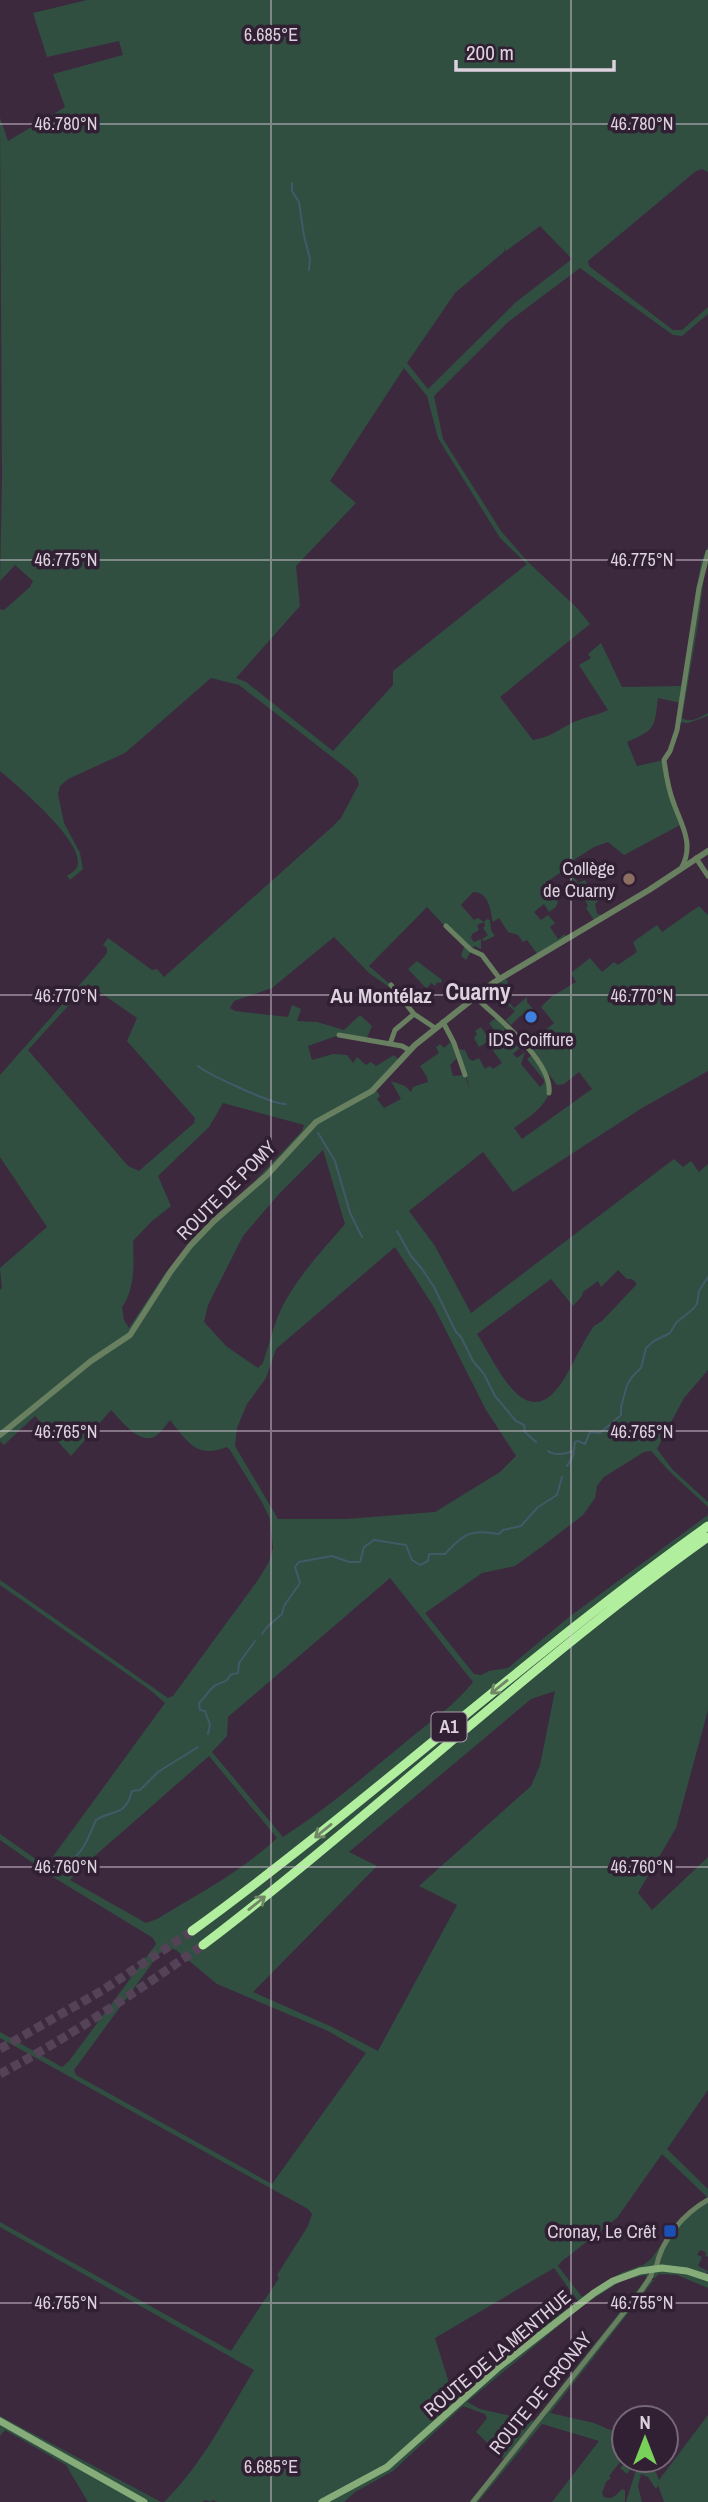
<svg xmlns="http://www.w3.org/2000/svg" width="708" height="2502" font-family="'Archivo Narrow',sans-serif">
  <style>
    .green { fill: #304f41; fill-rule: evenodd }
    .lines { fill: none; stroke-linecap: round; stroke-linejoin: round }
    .stream { stroke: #425968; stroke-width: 2 }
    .motorway-tunnel { stroke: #544256; stroke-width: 9; stroke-dasharray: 9 4.5; stroke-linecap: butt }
    .minor { stroke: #688060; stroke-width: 5 }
    .tertiary { stroke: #688060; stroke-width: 6 }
    .secondary { stroke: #86ad79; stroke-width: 7 }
    .motorway { stroke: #b1ee9d; stroke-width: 9 }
    .oneway { stroke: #718768 }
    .ticks { fill: none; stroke: #ddd1de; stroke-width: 2; stroke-opacity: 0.45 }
    .education-dot { fill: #8d6e63; stroke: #312033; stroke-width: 2.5 }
    .shop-dot { fill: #3f7fe0; stroke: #312033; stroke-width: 2.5 }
    .transit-dot { fill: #1a4fb4; stroke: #312033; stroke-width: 2.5 }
    .labels { text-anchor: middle; stroke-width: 7; stroke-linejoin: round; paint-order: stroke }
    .shield { fill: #312033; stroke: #a99cab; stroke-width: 2 }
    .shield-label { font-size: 18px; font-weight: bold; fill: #ddd1de }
    .poi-label { font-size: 19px; fill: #ddd1de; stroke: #312033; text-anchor: end }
    .street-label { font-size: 19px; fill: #ddd1de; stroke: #312033 }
    .neighbourhood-label { font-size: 21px; font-weight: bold; fill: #ddd1de; stroke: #312033 }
    .quarter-label { font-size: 23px; font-weight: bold; fill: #ddd1de; stroke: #312033 }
    .ticks-label { font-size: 18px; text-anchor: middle; fill: #ddd1de; stroke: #312033; stroke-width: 7; stroke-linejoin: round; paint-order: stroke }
  </style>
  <rect width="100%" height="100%" fill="#3c293e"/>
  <!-- green -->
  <path class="green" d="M87,0H708V172L702,169L696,171L588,261L589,266L673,330H682L708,307V314L682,336L673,335L580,268L508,322L434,396L443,439L501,531L528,562L577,608L590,624L500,697L533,740C551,737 554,732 570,724C580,718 596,716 608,710L579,665L591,658L588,654L601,643L622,687L681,686L701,562L708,546L698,624L682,718C691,724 700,717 708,713V716L688,723L678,722L681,703L658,698C654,729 656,729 627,742L637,766L664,760L666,778L682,824L624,855L608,842L594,847L566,865L578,883L585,880L589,888L596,892L598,901L595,904L597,914L602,915L594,920L586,908L588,906L585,900L588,897L564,870L547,882L559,898L556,907L549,912L544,904L534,912L541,920L548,915L555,923L550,927L558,939L565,934L567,938L538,955L527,940L523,942L518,935L508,932L499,918L493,922C490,909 489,892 473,892L461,905L474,920L478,918L484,922L487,919L490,920L491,930L495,936L484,941L482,939L488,935L483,928L485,926L484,922L477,925L479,930L472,934L471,938L474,942L481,939V949L474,946L466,960L461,956L464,947L427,907L369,966L391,985L389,987L369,973L334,937L272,988L234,1001L230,1008L235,1011L288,1017L292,1005L301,1009L297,1021L317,1022L344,1030L360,1015L372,1026L366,1040L339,1035L308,1046L312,1060L333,1054L347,1055L353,1063L357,1057L366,1065L371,1062L376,1066L394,1055L400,1061L375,1088L380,1096L377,1099L384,1108L401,1099L391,1081L405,1086L411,1092L413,1087L428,1082L427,1077L420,1066L439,1053L436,1047L440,1044L444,1048L452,1041L457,1058L450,1065L453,1076L465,1075L470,1090L459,1049L465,1050L469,1059L473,1061L479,1058L485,1069L490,1066L493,1069L502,1063L487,1042L479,1047L474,1038L477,1034L475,1031L481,1027L487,1036L495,1031L489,1023L496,1018L508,1028L497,1035L501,1041L508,1037V1034L511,1032L522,1046L513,1054L517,1058L525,1052L521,1064L540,1087L544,1083V1080L527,1059L532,1055L540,1066L550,1091C544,1108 529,1117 514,1128L522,1139L592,1089L579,1072L564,1084L557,1085L527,1046L554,1023L541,1007L551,997L576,982L571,973L590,958L602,972L614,962L618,965L637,952L633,942L657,925L662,932L699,906L708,915V1071L642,1108L513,1192L483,1152L409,1211L435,1246L471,1313L674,1159L683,1167L691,1161L699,1172L708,1164V1370L684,1398L657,1449L673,1470L708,1502V1507L670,1472L651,1451L644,1452L604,1477L597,1486L595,1498L583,1515L544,1545L515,1566L482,1573L425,1613L474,1674L481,1675L489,1671L508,1668L569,1617L708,1515V1710L676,1828L638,1893L652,1910L708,1857V2090L667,2149L708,2189V2257L705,2255L706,2252L700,2250L697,2255L702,2257L698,2266L708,2271L705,2278L708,2279V2288L677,2275L659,2274L655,2278H646V2275L623,2280L585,2304L467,2402L480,2409L534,2421L646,2279L654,2280L550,2413L594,2423L624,2436V2457L609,2476L611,2478L606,2482L602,2493L604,2497C613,2500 616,2495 622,2489L625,2490V2502H552L599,2441L542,2424L478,2502H469L504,2459L476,2432L487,2418L485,2414L463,2406L393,2471L355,2492L344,2502H217L213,2500L211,2502L205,2500L203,2502H164C201,2466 227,2415 254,2370L0,2227V2222L231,2351L279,2278L277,2275L308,2226L312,2214L308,2209L0,2038V2032L62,2067L69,2061L156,1944L153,1938L53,1877L0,1840V1834L43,1864L49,1862L165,1703L150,1690L0,1585V1580L168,1698L173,1696L258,1580L269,1562L273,1548L270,1519L263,1504L230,1450L227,1447C196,1459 188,1442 170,1420C166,1425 160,1434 154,1437C138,1444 120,1419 111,1410L71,1456L35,1416L4,1445L0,1441V1290L2,1288L0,1268L47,1227L0,1157V1075L98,964L107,953V948L103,945L108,938L152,970L157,969L164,977L332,827L341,818L359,784L357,778L350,771L239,685L211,678L125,753L68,779L60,786L58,794L64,823L80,853L83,869L70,880L67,876C71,873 77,870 78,864C81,839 19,787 0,771V609L4,610L30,587L33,581L15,565L0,581L2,479L0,118L8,141L65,107L53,74L123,55L119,41L47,57L33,13ZM540,226L572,259L516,302L428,389L407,363L455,293L505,251L503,246L506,251ZM404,368L427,396L438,438L454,464L500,538L527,564L393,671V685L333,751L246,682L236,678L300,606L296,566L356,503L330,481ZM88,984L137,1018L127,1041L195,1118L194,1123L139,1171L128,1166L28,1050ZM223,1103L304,1125L302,1131L252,1184L195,1236L164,1275L129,1328L124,1320L122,1307C135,1290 134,1262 133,1241L151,1222L171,1206L158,1176L209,1127ZM323,1150L345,1224C321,1252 293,1281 278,1316C272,1331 268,1347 263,1363L258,1368L226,1346L204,1322L208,1305L243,1236L278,1195ZM395,1247L434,1307L486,1410L516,1456L500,1472L435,1512L346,1519H278L235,1446L237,1428L247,1404L266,1378L276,1349ZM618,1270L627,1279H632L637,1284L602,1321L594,1326C582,1343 575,1361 564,1379C527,1439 498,1367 477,1334L551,1279L573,1306L582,1296L583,1292L598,1281L601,1287ZM390,1578L473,1682C455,1705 430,1722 408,1740C367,1774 328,1808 283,1837L212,1752L227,1736L228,1717ZM555,1691L540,1765L531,1786L419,1886L457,1905L378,2051L332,2027L253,1992L377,1866L349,1852L531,1699ZM209,1756L277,1838C242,1871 198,1894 157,1919L146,1923L70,1880L81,1868ZM168,1948L176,1950L217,1984L328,2031L366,2053L272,2184L76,2075L74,2070L159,1954ZM662,2154L707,2197L678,2222L651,2259L643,2265L623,2272L605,2282L582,2297L558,2266L562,2261L617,2218ZM554,2268L578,2301L535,2332L454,2399L435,2338Z
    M417,961L442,980L441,983L437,982L435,986L431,983L427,988L424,986L408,969Z
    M506,979L513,992L508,1001L514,1008L527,997V1002L533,1009L520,1016L511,1025L506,1020L515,1011L504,1002L499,1006L488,994L481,1000L480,998L492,988L497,996L504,992L499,983Z
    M708,2415V2502H664L658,2485L656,2489L648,2477L641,2474L638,2486L642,2502H626L636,2470L632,2467L627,2474L620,2468L627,2460H651L659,2480Z
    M0,2416L161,2502H88L66,2465L5,2430L0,2436Z"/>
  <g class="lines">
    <!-- stream -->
    <path class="stream" d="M292,183V191L299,202L304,236L310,259L309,270
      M198,1066C209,1075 274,1105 286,1104
      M318,1133L335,1161L350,1213L362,1237
      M397,1231L411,1256L422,1269L434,1287L456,1332L461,1337L473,1361L484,1374L495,1396L516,1421L524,1425L525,1432L536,1442
      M548,1451C554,1456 566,1454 573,1451
      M567,1466L573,1456L575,1442L578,1441L585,1444L590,1432L600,1433L621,1415V1407L627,1385L632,1377L641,1368L646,1348L654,1341L670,1333L676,1323L693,1309L697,1304L699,1291L708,1277
      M262,1634L267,1627L282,1614L284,1606L300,1583L295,1567L299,1562L332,1556L349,1562H360L364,1547L374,1540L406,1545L412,1560L420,1565L428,1561L429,1554H445C465,1533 470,1529 499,1534L503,1530L521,1526L538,1507L557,1495L562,1477
      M208,1734L210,1725L205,1711L200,1710L199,1703C205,1698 210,1688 216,1685C223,1681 226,1684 230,1675L238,1673L239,1663L255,1641
      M69,1861C83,1855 90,1833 96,1820C112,1809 125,1818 132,1791L140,1790L158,1772L198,1747"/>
    <!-- motorway-tunnel -->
    <path class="motorway-tunnel" d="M0,2049L103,1990L192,1931
      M0,2074C71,2036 137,1991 203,1945"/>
    <!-- minor -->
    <path class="minor" d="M696,858L708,876
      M682,867C694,844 682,826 674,804C668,789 666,775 664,760L670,751L677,730L699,588L708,552
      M446,926L471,950L482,955L500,979
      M391,985L414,1014
      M475,997C497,1017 553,1062 549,1093
      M443,1022L454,1043L465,1075
      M339,1035L402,1046L409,1050
      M390,1044L395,1030L414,1014L435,1028
      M656,2268C661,2240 684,2213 708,2200
      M473,2502L641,2291L651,2276L653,2268"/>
    <!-- tertiary -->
    <path class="tertiary" d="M0,1435L91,1361L130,1335L171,1271L190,1246L214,1221L267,1175L316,1122L372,1091L415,1045L493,983L649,890L708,851"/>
    <!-- secondary -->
    <path class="secondary" d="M0,2421L144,2502
      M322,2502L387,2467L499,2367L594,2293L613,2281L640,2271L662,2268L687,2271L708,2278"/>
    <!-- motorway -->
    <path class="motorway" d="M192,1931C369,1802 530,1653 708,1526
      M203,1945C375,1814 531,1663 708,1537"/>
  </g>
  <!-- one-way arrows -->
  <defs><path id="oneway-shaft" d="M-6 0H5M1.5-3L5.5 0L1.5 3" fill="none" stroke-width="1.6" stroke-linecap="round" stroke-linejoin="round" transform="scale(1.75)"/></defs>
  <g class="oneway">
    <use href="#oneway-shaft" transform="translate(499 1687) rotate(141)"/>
    <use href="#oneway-shaft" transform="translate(323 1831) rotate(141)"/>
    <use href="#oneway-shaft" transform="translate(257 1903) rotate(-39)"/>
  </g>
  <!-- ticks -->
  <path class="ticks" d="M271,0V2502M571,0V2502M0,124H708M0,560H708M0,995H708M0,1431H708M0,1867H708M0,2303H708"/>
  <!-- markers -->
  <circle class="education-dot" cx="629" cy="879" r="7"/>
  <circle class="shop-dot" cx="531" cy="1017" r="7"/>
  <rect class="transit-dot" x="663" y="2224" width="14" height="14" rx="3.5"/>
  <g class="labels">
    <!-- shield labels -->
    <rect class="shield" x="431.5" y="1712.5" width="35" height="29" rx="5"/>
    <g class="shield-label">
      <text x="449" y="1733">A1</text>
    </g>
    <!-- poi labels -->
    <g class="poi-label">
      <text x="615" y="875">Collège<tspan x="615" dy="22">de Cuarny</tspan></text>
      <text x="531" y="1046" text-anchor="middle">IDS Coiffure</text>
      <text x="656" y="2238">Cronay, Le Crêt</text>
    </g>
    <!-- street labels -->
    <g class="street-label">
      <text transform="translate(226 1190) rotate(-45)" y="7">ROUTE DE POMY</text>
      <text transform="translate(497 2353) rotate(-40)" y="7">ROUTE DE LA MENTHUE</text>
      <text transform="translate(540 2393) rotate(-51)" y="7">ROUTE DE CRONAY</text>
    </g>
    <!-- neighbourhood labels -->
    <g class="neighbourhood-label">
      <text x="381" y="1003">Au Montélaz</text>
    </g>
    <!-- quarter labels -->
    <g class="quarter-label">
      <text x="478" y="1000">Cuarny</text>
    </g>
  </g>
  <g class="ticks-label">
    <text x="271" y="41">6.685°E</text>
    <text x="66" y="130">46.780°N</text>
    <text x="642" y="130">46.780°N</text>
    <text x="66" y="566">46.775°N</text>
    <text x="642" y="566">46.775°N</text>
    <text x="66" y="1002">46.770°N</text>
    <text x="642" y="1002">46.770°N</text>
    <text x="66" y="1438">46.765°N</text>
    <text x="642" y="1438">46.765°N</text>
    <text x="66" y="1873">46.760°N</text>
    <text x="642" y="1873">46.760°N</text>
    <text x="66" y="2309">46.755°N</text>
    <text x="642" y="2309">46.755°N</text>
    <text x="271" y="2473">6.685°E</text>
  </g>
  <!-- north arrow -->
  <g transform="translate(645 2439)"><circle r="33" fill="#312033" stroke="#766777" stroke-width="2"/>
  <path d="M0-5L12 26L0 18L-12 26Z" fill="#78d158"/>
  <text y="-10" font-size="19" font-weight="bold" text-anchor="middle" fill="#ddd1de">N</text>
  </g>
  <!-- scale -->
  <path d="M456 60v10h158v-10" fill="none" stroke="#ddd1de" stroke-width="3.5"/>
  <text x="466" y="60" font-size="21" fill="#ddd1de" stroke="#312033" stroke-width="5" paint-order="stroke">200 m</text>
</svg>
